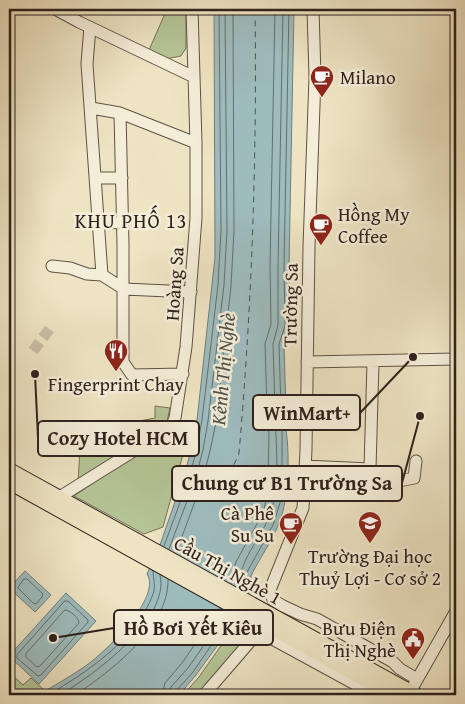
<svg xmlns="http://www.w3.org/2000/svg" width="465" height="704" font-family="'Gentium Book Plus',serif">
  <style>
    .green { fill: #b5c596; stroke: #727359 }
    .water { fill: #9ebcbe; stroke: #717e7d }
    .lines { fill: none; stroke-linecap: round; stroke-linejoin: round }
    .shore { stroke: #666e6d; stroke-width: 1 }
    .ferry { stroke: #50504d; stroke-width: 1; stroke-dasharray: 6 5; stroke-linecap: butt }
    .minor-tunnel { stroke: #c8bda2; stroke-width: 11; stroke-dasharray: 11 5.5; stroke-linecap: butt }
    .minor-casing { stroke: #5e5246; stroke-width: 13 }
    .major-casing { stroke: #2e211c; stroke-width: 16 }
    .minor { stroke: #f4edd8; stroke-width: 11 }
    .major { stroke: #eee4c3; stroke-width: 14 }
    .labels { text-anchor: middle; stroke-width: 5; stroke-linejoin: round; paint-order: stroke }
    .poi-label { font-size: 19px; fill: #2e211c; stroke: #f4edd8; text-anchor: start }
    .street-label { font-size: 19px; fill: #2e211c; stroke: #f4edd8 }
    .neighbourhood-label { font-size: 20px; letter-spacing: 1px; fill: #2e211c; stroke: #f4edd8 }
    .water-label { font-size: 20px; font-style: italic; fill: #50504d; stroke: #f4edd8 }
    .leader { fill: none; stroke: #2e211c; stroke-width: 2 }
    .callout-dot { fill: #2e211c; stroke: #f4edd8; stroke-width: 2 }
    .callout { fill: #f4edd8; stroke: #2e211c; stroke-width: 2 }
    .callout-label { font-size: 20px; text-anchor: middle; font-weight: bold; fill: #2e211c }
  </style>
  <rect width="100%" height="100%" fill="#eee4c3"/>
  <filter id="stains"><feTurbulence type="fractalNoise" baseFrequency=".004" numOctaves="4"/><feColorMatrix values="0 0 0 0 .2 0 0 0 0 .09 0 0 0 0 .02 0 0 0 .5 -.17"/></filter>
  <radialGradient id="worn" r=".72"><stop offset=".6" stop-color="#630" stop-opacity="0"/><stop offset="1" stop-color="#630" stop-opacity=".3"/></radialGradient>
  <!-- green -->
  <path class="green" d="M167,9H186V48L181,56L165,59L149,50Z
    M155,406L170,408L166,426L78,482L81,432L155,418Z
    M177,427L190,429L163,527L144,534L74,496Z
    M239,620L254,629L244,645L200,695H183L199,677Z
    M9,672L23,685L31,678L45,691L38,695H9Z"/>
  <!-- water -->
  <path class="water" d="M214,9H294L289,266L290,327L284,344L286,412L283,417C291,441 289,494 281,518C275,536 263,553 254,570L251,576L250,591L236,620L196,675L179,695H38C54,686 71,676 87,665C105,652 162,598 147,574L161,542L184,476L192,447L197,420L215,257Z
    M25,571L51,595L35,612L9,588Z
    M66,593L96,621L39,684L9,656Z"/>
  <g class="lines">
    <!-- shore -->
    <path class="shore" d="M164,546L189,478L197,448L202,420L218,285L221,230L219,9
      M169,549L195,480L203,450L208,421L224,285L227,230L225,9
      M176,553L202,482L210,451L216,422L231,286L234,230L233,9
      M24,579H27L43,594L42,597L36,604L33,603L18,588Z
      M231,584L233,572L236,562L264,511L268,485L269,433L265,419L267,407L265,344L271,324L270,266L275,9
      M239,588C238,557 267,534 273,504C278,482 277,457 276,435C276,425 271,419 275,409L273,344L278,325V266L283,9
      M244,591L246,574L273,525L280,503L282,485V432L278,417L281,410L279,344L285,326L284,266L289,9
      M65,601H68L88,620V622L41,675L38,676L17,658V655Z
      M65,610C70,610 79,618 79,623L40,666L37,667L26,657V654Z
      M48,695C86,673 138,638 153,594C156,586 153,579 153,571
      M60,695C92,676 171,619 160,575
      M75,695C110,672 169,627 168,580
      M162,695L165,683L182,663L220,608
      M169,695L171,687L188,668L227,612
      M176,695L177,690L193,672L232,615"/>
    <!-- ferry -->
    <path class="ferry" d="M195,479C216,484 233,473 239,453C252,305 257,157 255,9"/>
    <!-- minor-tunnel -->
    <path class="minor-tunnel" d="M33,351L51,327"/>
    <!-- minor casing -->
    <g class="minor-casing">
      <path id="minor" d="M55,9L79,22L194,77
        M313,9L315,77L309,247L306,450L303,508L270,590L273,600L283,606L300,614L317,619L393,662L400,669L417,679
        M90,27L87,64L102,275
        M91,108L120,113L196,143
        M120,113L123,245V362L132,375L183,374
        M96,178H122
        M98,222L123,223
        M52,266L70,268L87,274L102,275L124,289L191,292
        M307,362L456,359
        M305,466L370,469L373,362
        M370,469L379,478L399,481L414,478L416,461
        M58,498L164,432L172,425L175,418L186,347L196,218V143L192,9
        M414,685L456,611
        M204,695L254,637L265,635L375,695"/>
    </g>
    <!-- major casing -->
    <g class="major-casing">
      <path id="major" d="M9,470L416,695
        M9,482L393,695"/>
    </g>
    <!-- minor -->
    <use href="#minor" class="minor"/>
    <!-- major -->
    <use href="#major" class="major"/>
  </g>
  <!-- icons -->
  <defs>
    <g id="cafe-pin" transform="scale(1.25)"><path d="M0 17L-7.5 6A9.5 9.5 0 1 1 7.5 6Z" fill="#8f2418" stroke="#f4edd8"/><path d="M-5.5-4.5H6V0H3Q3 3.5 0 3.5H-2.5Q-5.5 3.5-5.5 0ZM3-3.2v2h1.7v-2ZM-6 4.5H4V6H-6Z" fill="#fff"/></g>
    <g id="restaurant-pin" transform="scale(1.25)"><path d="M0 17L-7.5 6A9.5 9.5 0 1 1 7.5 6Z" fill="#8f2418" stroke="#f4edd8"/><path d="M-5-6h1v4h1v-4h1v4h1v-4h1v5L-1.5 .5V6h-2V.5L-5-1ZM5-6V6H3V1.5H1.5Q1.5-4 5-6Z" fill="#fff"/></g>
    <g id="university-pin" transform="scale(1.25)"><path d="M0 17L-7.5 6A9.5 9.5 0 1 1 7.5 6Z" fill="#8f2418" stroke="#f4edd8"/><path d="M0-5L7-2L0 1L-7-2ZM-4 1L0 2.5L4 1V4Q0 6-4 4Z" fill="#fff"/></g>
    <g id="civic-pin" transform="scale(1.25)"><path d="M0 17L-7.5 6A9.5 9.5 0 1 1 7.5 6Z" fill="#8f2418" stroke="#f4edd8"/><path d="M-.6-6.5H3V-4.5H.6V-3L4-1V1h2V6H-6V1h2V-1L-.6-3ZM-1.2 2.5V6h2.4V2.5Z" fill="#fff"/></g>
  </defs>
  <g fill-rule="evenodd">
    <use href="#cafe-pin" x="322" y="77"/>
    <use href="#cafe-pin" x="321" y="225"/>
    <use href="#restaurant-pin" x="116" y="351"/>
    <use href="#university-pin" x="370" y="523"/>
    <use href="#cafe-pin" x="291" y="524"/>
    <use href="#civic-pin" x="413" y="639"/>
  </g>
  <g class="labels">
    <!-- poi labels -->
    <g class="poi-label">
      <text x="340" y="84">Milano</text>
      <text x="338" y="221">Hồng My<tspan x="338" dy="22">Coffee</tspan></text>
      <text x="116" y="391" text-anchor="middle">Fingerprint Chay</text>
      <text x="274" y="520" text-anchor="end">Cà Phê<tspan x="274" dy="22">Su Su</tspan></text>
      <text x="370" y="563" text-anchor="middle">Trường Đại học<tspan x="370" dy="22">Thuỷ Lợi - Cơ sở 2</tspan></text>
      <text x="396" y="635" text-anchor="end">Bưu Điện<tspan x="396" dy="22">Thị Nghè</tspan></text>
    </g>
    <!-- street labels -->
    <g class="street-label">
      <text transform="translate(174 284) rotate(-86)" y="7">Hoàng Sa</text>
      <text transform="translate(290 305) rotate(-89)" y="7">Trường Sa</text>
      <text transform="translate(228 570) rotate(29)" y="7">Cầu Thị Nghè 1</text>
    </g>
    <!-- neighbourhood labels -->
    <g class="neighbourhood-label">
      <text x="131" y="228">KHU PHỐ 13</text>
    </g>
    <!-- water labels -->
    <g class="water-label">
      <text transform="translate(223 369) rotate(-85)" y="7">Kênh Thị Nghè</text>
    </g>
  </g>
  <!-- callouts -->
  <path class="leader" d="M413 357L360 413M35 374L38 438M420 416L402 483M53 638L114 628"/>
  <g class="callout-dot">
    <circle cx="413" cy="357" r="5"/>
    <circle cx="35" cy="374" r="5"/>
    <circle cx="420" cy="416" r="5"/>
    <circle cx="53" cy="638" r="5"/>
  </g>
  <g class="callout">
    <rect x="253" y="395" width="107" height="35" rx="5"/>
    <rect x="38" y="421" width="161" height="35" rx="5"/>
    <rect x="172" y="466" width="230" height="35" rx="5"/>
    <rect x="114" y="610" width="159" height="35" rx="5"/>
  </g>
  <g class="callout-label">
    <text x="307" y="420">WinMart+</text>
    <text x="118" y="445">Cozy Hotel HCM</text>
    <text x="287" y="490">Chung cư B1 Trường Sa</text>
    <text x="193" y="635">Hồ Bơi Yết Kiêu</text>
  </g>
  <!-- margin -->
  <rect width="465" height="704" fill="none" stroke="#eee4c3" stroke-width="30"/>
  <rect x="10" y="10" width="445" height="684" fill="none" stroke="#2e211c" stroke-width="2.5"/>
  <rect x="15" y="15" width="435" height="674" fill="none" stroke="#2e211c"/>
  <rect width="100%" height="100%" filter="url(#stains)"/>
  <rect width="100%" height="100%" fill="url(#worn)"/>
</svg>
